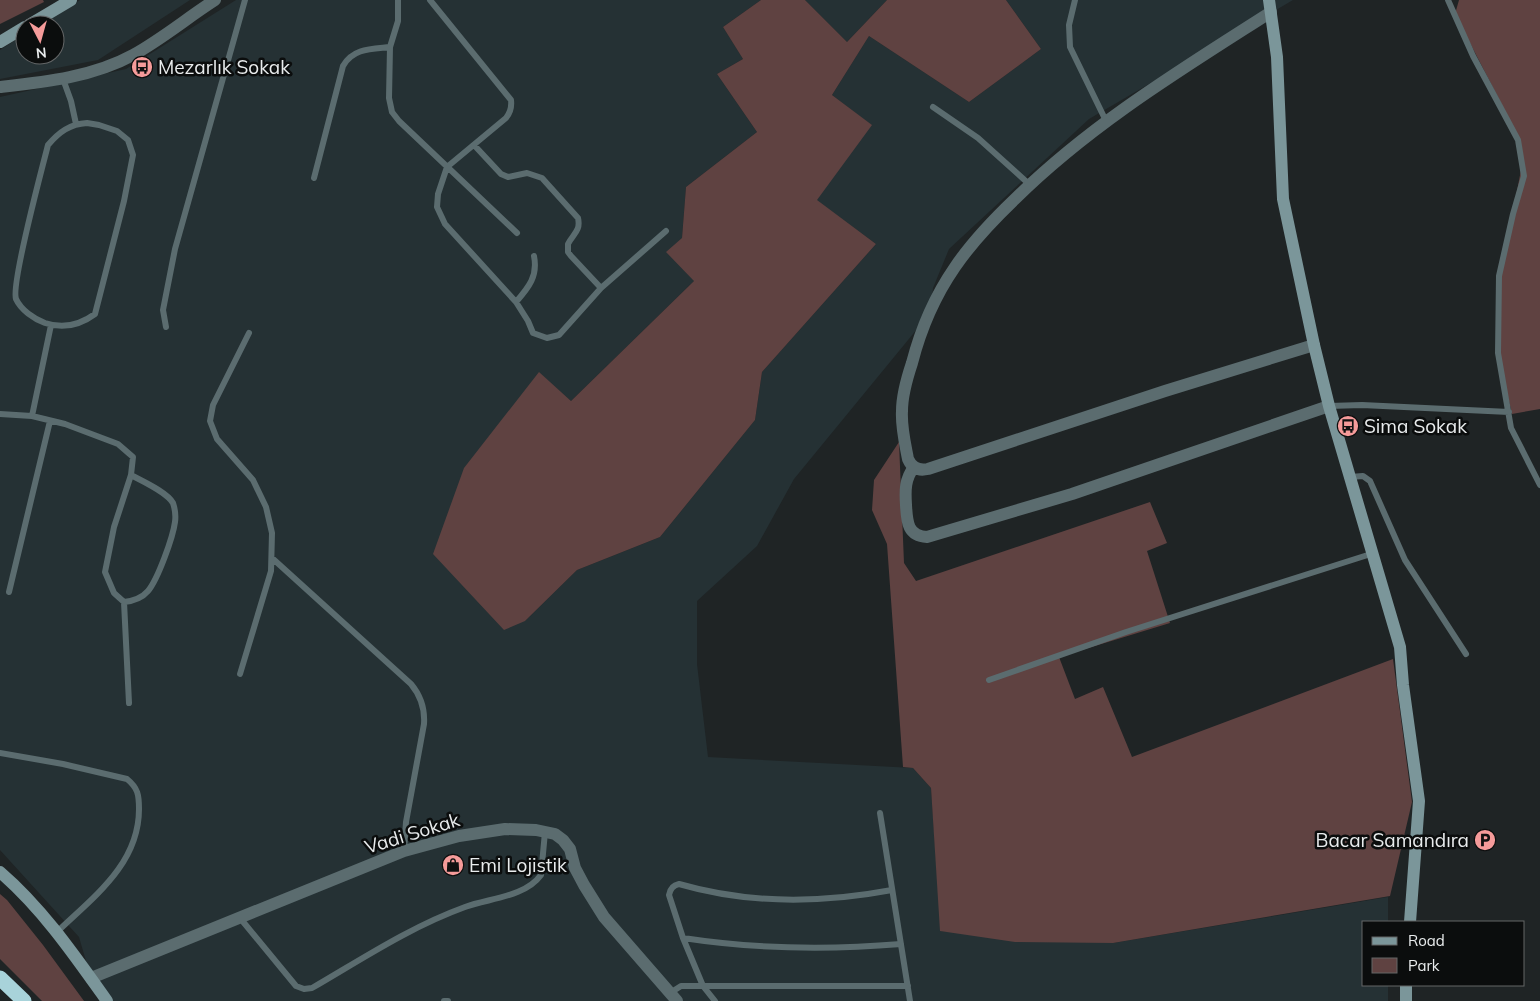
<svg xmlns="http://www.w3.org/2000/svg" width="1540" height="1001" font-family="Mulish,sans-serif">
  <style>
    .built { fill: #253134 }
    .green { fill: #5f4241 }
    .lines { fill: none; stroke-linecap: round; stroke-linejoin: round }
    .lane { stroke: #5b6c6f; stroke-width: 6 }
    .street { stroke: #5b6c6f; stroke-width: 12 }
    .secondary { stroke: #7b969a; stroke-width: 12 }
    .highway { stroke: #a8d3da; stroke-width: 15 }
    .labels { text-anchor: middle; stroke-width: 5; stroke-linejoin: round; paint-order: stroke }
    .poi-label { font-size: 19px; fill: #e9eced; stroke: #0b0d0d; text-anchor: start }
    .street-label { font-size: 19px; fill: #e9eced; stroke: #0b0d0d }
  </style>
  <rect width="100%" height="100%" fill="#1f2425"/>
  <!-- built -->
  <path class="built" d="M80,0H190L98,60L0,79V50L25,34V55H55V25H39Z
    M236,0H761L723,27L743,59L717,74L757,132L686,187L682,238L694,281L571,401L539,373L525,621L577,570L660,537L755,420L762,372L876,244L816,200L871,125L832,95L869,36L969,102L1041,49L1006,0H1293L1089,119L949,249L933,288L931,312L794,479L757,546L697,601V664L708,757L913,768L931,788L941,931L1113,943L1388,897V922H1364V985H1388V1001H110L91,978L79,937L0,850V97L126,69Z
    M805,0H887L847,42Z"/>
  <!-- green -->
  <path class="green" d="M0,0H43L44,2L0,24Z
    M761,0H805L847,42L887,0H1006L1041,49L969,102L869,36L832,95L872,125L817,200L876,244L762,372L755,420L660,537L577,570L525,621L504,630L433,554L464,468L539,372L571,401L694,281L666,252L682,238L686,187L757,132L717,74L743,59L723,27Z
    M1459,0H1540V409L1512,414L1498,354L1501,274L1521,170L1516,132L1455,14Z
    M899,442L904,563L916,581L1150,502L1167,543L1147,551L1170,623L1059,657L1075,699L1103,687L1132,757L1393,659L1412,802L1390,896L1113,943L1015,942L940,931L931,788L913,768L903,767L887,544L872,510L874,480Z
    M0,894L7,900L43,945L84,1001H42L0,959Z"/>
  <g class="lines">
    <!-- lane -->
    <path class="lane" d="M398,0V21L390,47L389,98L392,112L399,121L517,233
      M430,0L511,100C512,108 510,113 506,118L447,167L438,194L437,207L445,224L516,302L528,321L533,333L547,338L559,335L601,288L666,231
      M1075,0L1069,25L1070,47L1106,121
      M1448,0L1473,56L1518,140L1524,176L1513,214L1499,276L1498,353L1511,428L1540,485
      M63,79L71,101L76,124
      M933,107L978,138L1029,184
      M87,123L99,125L117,131L128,140L133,155L124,201L95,314C80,325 63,329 45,323C34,319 21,310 16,299C11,285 42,168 48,145C59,132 70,124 87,123Z
      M474,145L501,174L508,177L527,173L542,178L578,218C581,231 573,234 568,244V252L571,256L601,288
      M314,178L343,66C353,48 372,49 390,47
      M516,302C529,287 538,276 534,256
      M166,327L163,310L175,249L245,0
      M1329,406L1362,405L1509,412
      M0,414L32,416L65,424L118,444L133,457L131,475L114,527L105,572L114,593L124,602C133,601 142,598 148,591C158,579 173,537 175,522C176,515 175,509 173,503C167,492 142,481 131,475
      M32,416L51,325
      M1350,477L1363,476L1370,481L1405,560L1466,654
      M272,558L411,684C421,696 425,709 424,724L406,822L404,851
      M9,592L50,421
      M124,602L129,703
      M240,674L271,571L272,533L266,507L253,480L217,439L210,421L213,405L249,333
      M989,680L1126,632L1374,553
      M0,753L63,764L127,779C138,788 139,795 139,809C139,865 92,898 56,933
      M880,813L910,1001
      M240,918L296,986L304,989L312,988C362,959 410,927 465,907C490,898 525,897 541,875L545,832
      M683,938C755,949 828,950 901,944
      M670,993L681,986H908
      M444,1001H448
      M715,1001L703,986L683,938L669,895C670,889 674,885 679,884C748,904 823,903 892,890"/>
    <!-- street -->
    <path class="street" d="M1271,12C1182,69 1091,124 1015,199C993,220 972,242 955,267C935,296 921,328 912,363C907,378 902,394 902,411C901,427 905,443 908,459C912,468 919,471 928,469L1165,391L1314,345
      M0,87C45,82 93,77 133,55C162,39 187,18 215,0
      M914,467C905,479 905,490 906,505C907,521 907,536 927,537L1072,494L1329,406
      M91,978L404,851L459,836L505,829L536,830L555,834L563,840L570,849L575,868L584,885L604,917L677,1001"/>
    <!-- secondary -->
    <path class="secondary" d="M1269,0L1277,57L1283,199L1314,345L1329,406L1400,647L1403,685L1419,801L1410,922
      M29,25L71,0
      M0,42L25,27
      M0,872C42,908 75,956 107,1001
      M1406,985V1001"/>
    <!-- highway -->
    <path class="highway" d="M0,978L24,1001"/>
  </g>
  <!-- icons -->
  <defs>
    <g id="bus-disc" transform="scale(1.125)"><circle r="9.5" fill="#f59b9a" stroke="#0b0d0d"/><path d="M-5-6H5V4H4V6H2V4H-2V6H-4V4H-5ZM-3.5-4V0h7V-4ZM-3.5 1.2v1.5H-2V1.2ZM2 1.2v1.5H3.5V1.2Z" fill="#111"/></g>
    <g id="parking-disc" transform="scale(1.125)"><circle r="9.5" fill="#f59b9a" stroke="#0b0d0d"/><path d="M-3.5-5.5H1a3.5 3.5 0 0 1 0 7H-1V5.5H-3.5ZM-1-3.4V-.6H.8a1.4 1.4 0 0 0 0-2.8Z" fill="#111"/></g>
    <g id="shop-disc" transform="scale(1.125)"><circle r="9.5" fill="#f59b9a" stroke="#0b0d0d"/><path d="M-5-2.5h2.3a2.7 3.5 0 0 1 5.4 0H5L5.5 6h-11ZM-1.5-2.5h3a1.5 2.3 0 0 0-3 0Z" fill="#111"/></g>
  </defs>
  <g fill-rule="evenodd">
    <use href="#bus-disc" x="142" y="67"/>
    <use href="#bus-disc" x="1348" y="426"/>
    <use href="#parking-disc" x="1485" y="840"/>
    <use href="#shop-disc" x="453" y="865"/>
  </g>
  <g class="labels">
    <!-- poi labels -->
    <g class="poi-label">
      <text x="158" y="74">Mezarlık Sokak</text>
      <text x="1364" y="433">Sima Sokak</text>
      <text x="1469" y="847" text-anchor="end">Bacar Samandıra</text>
      <text x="469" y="872">Emi Lojistik</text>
    </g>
    <!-- street labels -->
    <g class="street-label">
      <text transform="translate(412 833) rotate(-17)" y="7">Vadi Sokak</text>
    </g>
  </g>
  <!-- legend -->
  <rect x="1362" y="921" width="162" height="65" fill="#0b0d0d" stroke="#646667"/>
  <rect x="1372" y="937" width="25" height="8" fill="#7b969a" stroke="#646667"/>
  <text x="1408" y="946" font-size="15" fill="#e9eced">Road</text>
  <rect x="1372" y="958" width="25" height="15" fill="#5f4241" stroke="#646667"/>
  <text x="1408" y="971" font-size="15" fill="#e9eced">Park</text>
  <!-- north arrow -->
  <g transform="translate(40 40) rotate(174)"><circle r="24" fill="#0b0d0d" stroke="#646667"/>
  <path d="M0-4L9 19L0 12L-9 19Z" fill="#f59b9a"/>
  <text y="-8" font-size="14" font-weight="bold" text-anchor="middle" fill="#e9eced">N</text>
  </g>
</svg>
